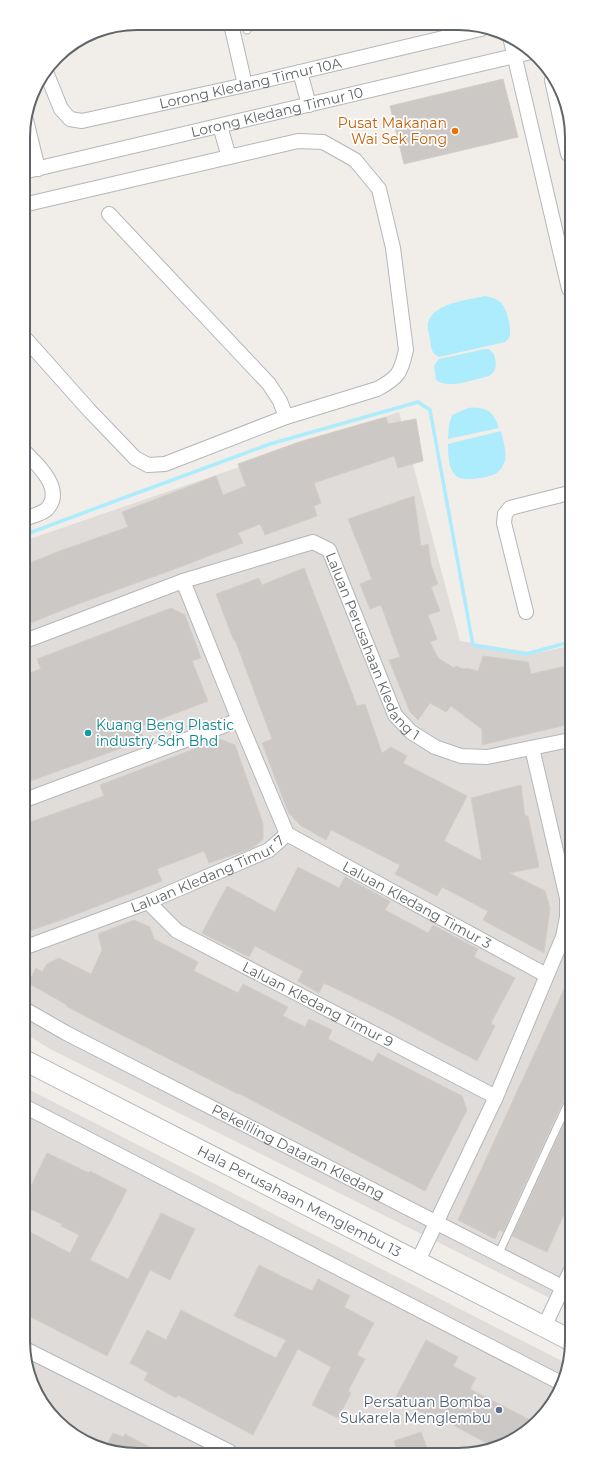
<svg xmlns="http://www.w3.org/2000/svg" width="595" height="1478" font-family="Montserrat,sans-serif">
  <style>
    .industrial { fill: #e0dcda }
    .water { fill: #adecfc }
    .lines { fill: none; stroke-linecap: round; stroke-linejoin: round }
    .stream { stroke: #adecfc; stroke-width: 3.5 }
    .building { fill: #ccc8c5; stroke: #d5cdc6 }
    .lane-casing { stroke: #b3b7ba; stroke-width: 9 }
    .street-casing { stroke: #b3b7ba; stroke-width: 16 }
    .secondary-casing { stroke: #b2b7ba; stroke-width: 22 }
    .lane { stroke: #fff; stroke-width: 7 }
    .street { stroke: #fff; stroke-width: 14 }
    .secondary { stroke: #fff; stroke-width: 20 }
    .food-dot { fill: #e8710a; stroke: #fff; stroke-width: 1.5 }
    .culture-dot { fill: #0f9aa8; stroke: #fff; stroke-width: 1.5 }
    .service-dot { fill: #5c6f8a; stroke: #fff; stroke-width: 1.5 }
    .labels { text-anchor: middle; stroke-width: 3.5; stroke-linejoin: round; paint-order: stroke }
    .street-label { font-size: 14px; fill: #5f6568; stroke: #fff }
    .food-label { font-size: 14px; fill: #c56008; stroke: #fff; text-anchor: end }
    .culture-label { font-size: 14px; fill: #0d838f; stroke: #fff; text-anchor: start }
    .service-label { font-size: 14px; fill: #4e5e75; stroke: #fff; text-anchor: end }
    .rim { fill: none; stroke: #5f6568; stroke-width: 2 }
  </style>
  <rect width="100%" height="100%" fill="#f1ede8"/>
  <!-- industrial -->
  <path class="industrial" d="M399,412L460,641L536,653L570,646L572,1309L50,1049L26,1034L24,541Z
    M26,1088L568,1364L563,1384L544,1416L487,1451L115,1453L57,1422L27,1370Z"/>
  <!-- water -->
  <path class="water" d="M485,296C491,297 498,299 502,304C507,309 511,327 510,334C510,338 507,340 505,342L439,357C431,353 431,347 430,339C429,334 427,328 428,323C432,303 469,300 485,296Z
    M485,349H489L494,354C496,363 498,370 489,376C474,379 450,390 436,380L434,366L439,359Z
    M468,408C486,407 493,410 499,428L448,439L449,425L452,415Z
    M501,431C503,440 507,452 505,461C503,466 500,472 495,474C487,478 463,482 456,476C448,469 448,453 448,444Z"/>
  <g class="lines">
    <!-- stream -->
    <path class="stream" d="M24,535L118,500L270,444L418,402L430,410L473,645L526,654L570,642"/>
  </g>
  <!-- building -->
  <path class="building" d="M503,79L518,137L404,164L390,106Z
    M386,417L388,424L416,419L423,461L398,468L394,456L314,483L321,503L314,506L317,516L265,535L260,524L238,533L243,543L172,570L78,604L25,625V565L57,552L128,527L122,512L216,476L223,495L246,486L238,464L299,442Z
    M414,496L421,546L428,544L431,565L438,584L431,587L440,611L428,615L437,639L430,642L438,658L454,668L456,666L463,669L466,668L478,671L483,656L528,662L531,674L570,665V724L482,745V729L451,706L446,712L430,703L418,720L410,712L389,660L400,657L381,605L370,609L360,584L372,579L348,519Z
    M304,568L357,706L365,704L382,753L391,747L407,756L403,763L467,796L444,841L482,861L471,798L521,785L525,816H528L539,867L509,873L545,891L550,908L544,953L483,920L488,911L442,887L437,896L395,874L400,865L331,830L326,840L300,825L288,812L262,743L272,739L235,640L234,641L216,594L259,578L262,585Z
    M171,608L185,615L201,658L192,661L208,701L140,727L144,740L25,783V675L41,669L37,659Z
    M220,739L235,745L263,823V839L253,848L209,863L204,851L157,869L162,881L64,919L26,932L25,824L104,796L100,785Z
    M298,867L339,888L345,877L390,901L385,910L428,933L433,925L478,949L474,957L515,978L491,1023L495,1026L477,1061L388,1014L324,983L319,993L298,981L303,971L255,946L249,957L202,933L227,886L275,912Z
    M134,920L150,927L154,939L198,962L194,971L238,993L243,984L288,1007L283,1016L305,1027L309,1019L332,1030L328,1039L373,1062L378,1053L462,1096L467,1110L425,1191L238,1093V1094L104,1026L66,1006L67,1005L28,983L36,968L42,972L47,964L59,958L91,974L102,950L98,934Z
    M571,974V1092L566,1095L503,1232L499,1230L495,1239L458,1220Z
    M571,1109V1199L547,1252L512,1236Z
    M47,1153L89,1173L90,1171L127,1190L90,1260L128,1279L161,1213L195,1229L170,1280L150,1270L107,1356L27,1315L26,1230L70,1253L79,1235L61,1226L62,1224L26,1207V1196Z
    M259,1265L312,1291L318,1279L350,1296L344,1307L374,1323L357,1355L365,1359L348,1391L351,1393L338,1418L312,1405L331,1367L298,1349L253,1435L178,1395L176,1398L144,1380L148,1373L130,1363L147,1330L166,1340L181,1310L276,1358L286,1340L234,1316Z
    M426,1340L458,1357L453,1366L476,1378L470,1389L534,1422L494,1447L429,1412L427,1415L395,1399Z
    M421,1432L428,1451L398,1452L394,1441Z
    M113,1433L123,1437L125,1434L161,1453H115L105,1448Z"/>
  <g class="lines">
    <!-- lane casing -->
    <g class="lane-casing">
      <path id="lane" d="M247,24V30
        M93,32L98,31
        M498,1255L571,1097"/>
    </g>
    <!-- street casing -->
    <g class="street-casing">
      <g id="street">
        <path d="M231,24L245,85"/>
        <path d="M511,41L569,289"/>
        <path id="s1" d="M46,72L61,109L70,119L82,121L245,85L481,29"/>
        <path d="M300,72L309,105"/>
        <path d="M552,80L568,154"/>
        <path d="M26,120L38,169"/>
        <path d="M220,126L229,157"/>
        <path id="s2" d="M23,172L531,52"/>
        <path d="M23,205L298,141L323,142L355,160L379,189L393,248L406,350C401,373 398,378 377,389L286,417L165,464L148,465L135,458L89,410L24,337"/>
        <path d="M109,214L269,384L280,401L286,417"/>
        <path d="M24,451C37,464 65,489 47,509C42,514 31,516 24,519"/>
        <path d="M526,612L504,523L505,514L510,508L569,493"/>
        <path id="s3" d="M25,641L183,581L313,542L329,550L395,715L411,732L435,747L461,756L487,757L570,740"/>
        <path d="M25,800L239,720"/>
        <path id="s4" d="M287,834L546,975"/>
        <path id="s5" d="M148,902L177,931L496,1097"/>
        <path id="s6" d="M26,947L148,902L269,850L287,834L239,720L183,581"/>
        <path id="s7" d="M26,1010L66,1033L572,1292"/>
        <path d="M26,1107L563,1384"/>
        <path d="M417,1263L496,1097L563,937L567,917V898L532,748"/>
        <path d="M544,1327L572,1268"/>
        <path d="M27,1350L230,1452"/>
      </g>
    </g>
    <!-- secondary casing -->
    <g class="secondary-casing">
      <g id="secondary">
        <path id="s8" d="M26,1061L572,1341"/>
      </g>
    </g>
    <!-- lane -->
    <use href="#lane" class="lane"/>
    <!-- street -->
    <use href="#street" class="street"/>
    <!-- secondary -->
    <use href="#secondary" class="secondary"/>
  </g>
  <!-- markers -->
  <circle class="food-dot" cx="455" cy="131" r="4"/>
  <circle class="culture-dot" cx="88" cy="733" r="4"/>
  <circle class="service-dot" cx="499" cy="1410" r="4"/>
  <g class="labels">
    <!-- street labels -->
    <g class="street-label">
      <text dy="5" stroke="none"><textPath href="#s1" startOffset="238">Lorong Kledang Timur 10A</textPath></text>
      <text dy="5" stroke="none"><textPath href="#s2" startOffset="261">Lorong Kledang Timur 10</textPath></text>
      <text dy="5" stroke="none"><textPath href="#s3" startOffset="429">Laluan Perusahaan Kledang 1</textPath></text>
      <text dy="5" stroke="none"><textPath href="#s6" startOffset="196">Laluan Kledang Timur 7</textPath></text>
      <text dy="5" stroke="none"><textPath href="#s4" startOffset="148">Laluan Kledang Timur 3</textPath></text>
      <text dy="5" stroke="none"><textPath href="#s5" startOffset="200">Laluan Kledang Timur 9</textPath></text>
      <text dy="5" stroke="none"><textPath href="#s7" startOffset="307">Pekeliling Dataran Kledang</textPath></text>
      <text dy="5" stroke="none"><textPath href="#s8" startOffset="307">Hala Perusahaan Menglembu 13</textPath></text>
    </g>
    <!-- food labels -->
    <g class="food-label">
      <text x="447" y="128">Pusat Makanan<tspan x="447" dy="16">Wai Sek Fong</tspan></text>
    </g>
    <!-- culture labels -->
    <g class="culture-label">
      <text x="96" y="730">Kuang Beng Plastic<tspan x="96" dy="16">industry Sdn Bhd</tspan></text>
    </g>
    <!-- service labels -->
    <g class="service-label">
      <text x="491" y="1407">Persatuan Bomba<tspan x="491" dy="16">Sukarela Menglembu</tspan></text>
    </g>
  </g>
  <!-- crop -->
  <path d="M0 0H595V1478H0ZM137 30H458A107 107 0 0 1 565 137V1341A107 107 0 0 1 458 1448H137A107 107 0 0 1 30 1341V137A107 107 0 0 1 137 30Z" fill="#fff" fill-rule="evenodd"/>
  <path class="rim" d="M137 30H458A107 107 0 0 1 565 137V1341A107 107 0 0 1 458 1448H137A107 107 0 0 1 30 1341V137A107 107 0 0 1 137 30Z"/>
</svg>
